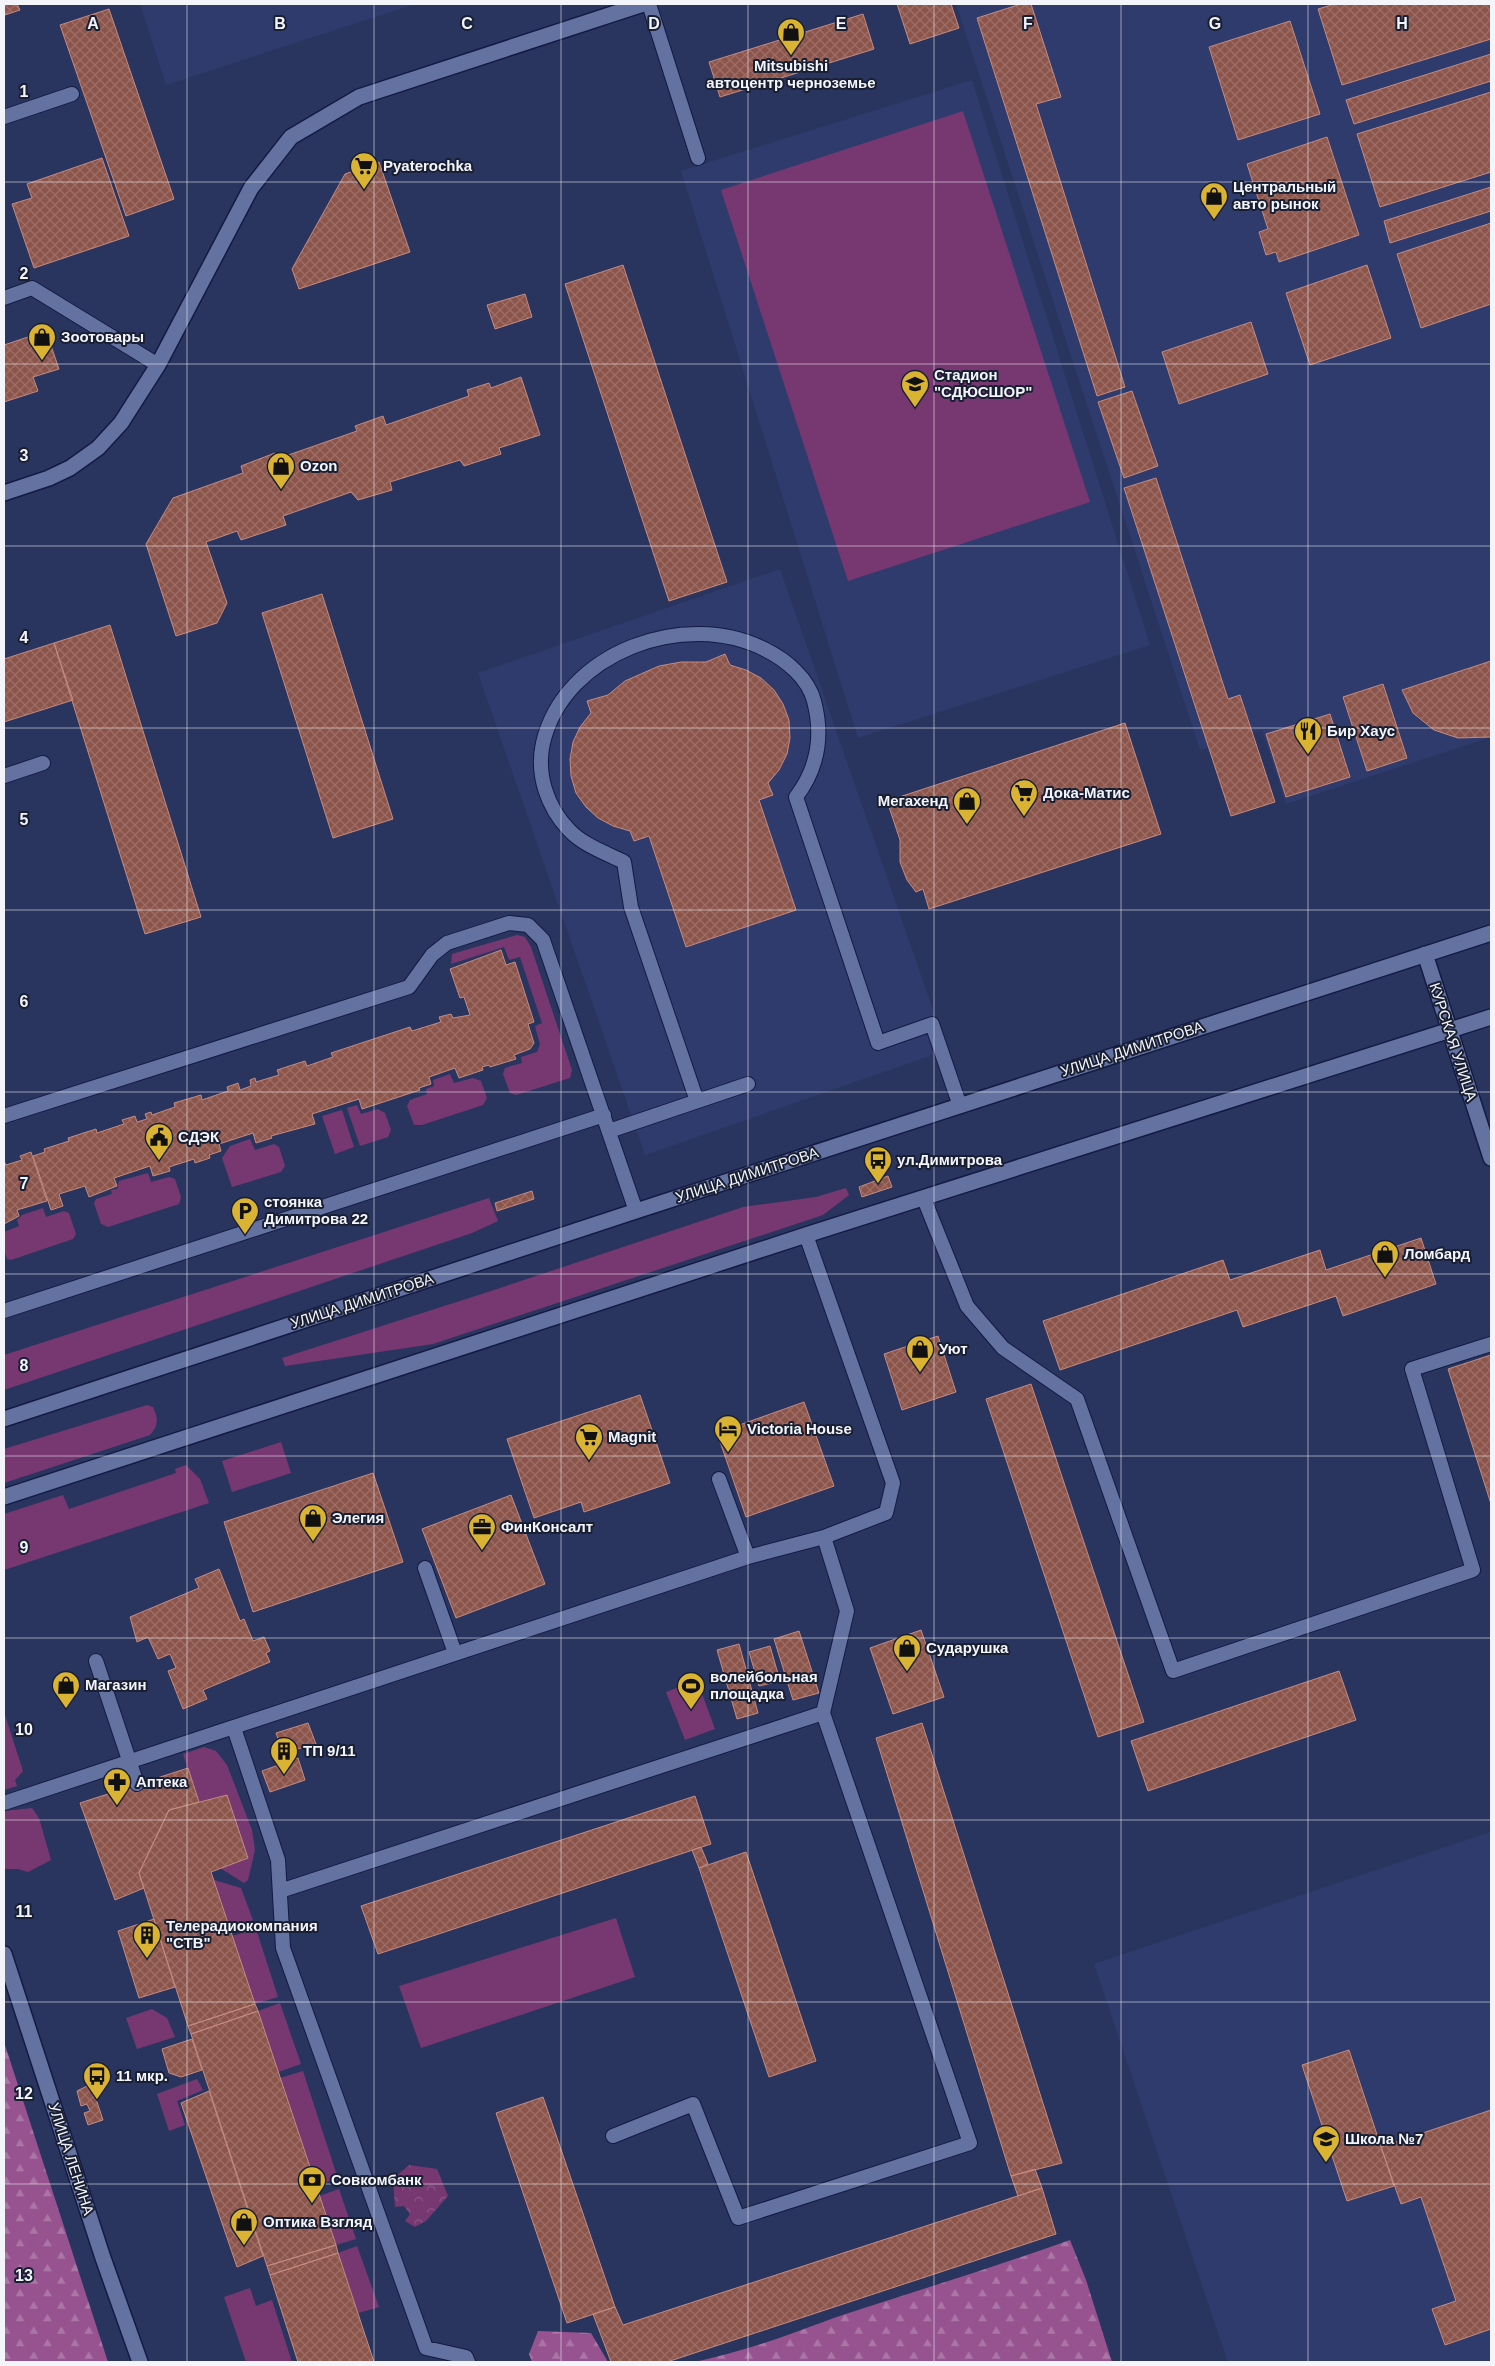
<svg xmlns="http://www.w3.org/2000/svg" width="1495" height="2366" font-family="Arial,sans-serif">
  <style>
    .built { fill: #2e3b6c }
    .grass { fill: #773872 }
    .forest { fill: url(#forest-firs) }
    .park { fill: url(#park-crowns) }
    .building { fill: url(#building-cross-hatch); stroke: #c58a7f }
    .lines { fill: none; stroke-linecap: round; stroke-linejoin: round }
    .lane-casing { stroke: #131b43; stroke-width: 16 }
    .street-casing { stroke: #131b43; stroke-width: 18 }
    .secondary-casing { stroke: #131b43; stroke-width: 18 }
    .lane { stroke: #6472a1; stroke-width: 14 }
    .street { stroke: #6472a1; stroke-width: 15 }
    .secondary { stroke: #6472a1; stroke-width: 15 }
    .grid { fill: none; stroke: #f3f5fa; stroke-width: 1; stroke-opacity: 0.55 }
    .labels { text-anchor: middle; stroke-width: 4; stroke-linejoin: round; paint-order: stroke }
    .poi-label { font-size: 15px; font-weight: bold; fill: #f3f5fa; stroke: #191f32; text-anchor: start }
    .street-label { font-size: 15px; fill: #f3f5fa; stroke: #191f32 }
    .grid-label { font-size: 16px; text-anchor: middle; font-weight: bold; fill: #f3f5fa; stroke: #191f32; stroke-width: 4; stroke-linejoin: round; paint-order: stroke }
  </style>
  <defs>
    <pattern id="forest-firs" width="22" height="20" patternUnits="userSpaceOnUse" patternTransform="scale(1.25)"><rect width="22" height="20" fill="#975390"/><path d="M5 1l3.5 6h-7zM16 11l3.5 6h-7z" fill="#ab75a6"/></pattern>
    <pattern id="park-crowns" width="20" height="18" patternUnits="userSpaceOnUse" patternTransform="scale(1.25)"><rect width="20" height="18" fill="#773872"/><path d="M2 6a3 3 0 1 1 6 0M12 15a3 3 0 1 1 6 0" fill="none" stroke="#8b5587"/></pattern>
    <pattern id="building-cross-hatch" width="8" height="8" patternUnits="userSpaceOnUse" patternTransform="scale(1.25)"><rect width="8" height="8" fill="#8c554b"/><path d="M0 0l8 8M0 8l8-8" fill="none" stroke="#9d6e66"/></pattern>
  </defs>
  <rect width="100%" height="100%" fill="#2a355f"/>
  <!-- built -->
  <path class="built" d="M140,4H415L166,85Z
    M956,4H1491V737L1286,804L1262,730L1200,750Z
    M972,80L1150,645L858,738L681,171Z
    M780,569L947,1050L645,1155L478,673Z
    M1491,1832V2362H1228L1094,1964Z"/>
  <!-- grass -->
  <path class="grass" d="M963,111L1090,502L848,581L721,190Z
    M517,935L525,937L531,947L572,1070L570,1078L516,1095L510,1093L503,1074L505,1068L522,1063L521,1057L537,1052L540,1044L535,1026L542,1023L520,957L509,960L504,947L451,964L452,954Z
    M450,1074L454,1083L473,1078L481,1081L487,1098L483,1105L422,1125H414L407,1106L410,1100L427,1094L426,1089L434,1086L433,1080Z
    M357,1105L361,1114L378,1109L385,1113L391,1130L388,1137L360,1146L347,1108Z
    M342,1110L354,1147L335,1154L322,1116Z
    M250,1139L255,1150L274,1144L279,1147L285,1166L281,1172L232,1187L222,1158L230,1146Z
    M148,1173L151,1182L169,1177L175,1179L181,1197L179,1204L108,1227L101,1224L94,1203L96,1199L112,1194L111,1190L117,1189L119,1181Z
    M846,1188L849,1195L823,1215L433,1344L285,1366L282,1358L488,1292L743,1207L816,1197Z
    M489,1198L498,1221L472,1233L4,1390V1355Z
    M43,1208L46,1217L64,1211L69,1213L76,1234L73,1239L11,1260L7,1259L4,1250V1232L19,1226L17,1220L22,1215Z
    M147,1405L153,1407C158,1418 159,1425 150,1435L4,1483V1449Z
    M281,1442L291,1473L232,1492L222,1461Z
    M186,1465L200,1479L209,1503L4,1570V1514L63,1495L69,1509L176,1473L175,1469Z
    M697,1680L715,1729L685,1740L666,1692Z
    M4,1712L23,1771L15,1780L17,1786L4,1790Z
    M204,1747L216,1751L227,1765L252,1830L255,1850L248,1880L244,1883L220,1868L248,1858L227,1796L199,1802L183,1754Z
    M32,1808L39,1818L51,1860L28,1872L18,1869H4V1811Z
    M214,1880L241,1888L253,1920L230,1928Z
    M616,1918L635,1977L421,2048L399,1986Z
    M256,1929L278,1997L255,2004L232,1936Z
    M280,2003L301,2064L278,2072L258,2011Z
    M152,2009L167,2018L175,2037L137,2049L126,2018Z
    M303,2071L338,2179L316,2185L280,2078Z
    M197,2079L203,2090L177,2101L185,2125L169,2131L157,2094Z
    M339,2189L356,2239L336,2245L319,2196Z
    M357,2246L379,2307L358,2313L338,2253Z
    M250,2288L256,2306L272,2300L292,2362H246L224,2297Z"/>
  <!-- forest -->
  <path class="forest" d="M4,2042L108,2362H4Z
    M1070,2240L1086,2280L1112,2362H695C717,2357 739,2351 761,2344C794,2334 825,2320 858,2310C929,2287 1000,2265 1070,2240Z
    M538,2331L591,2333L608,2362H532L529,2354Z"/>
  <!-- park -->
  <path class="park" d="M409,2165L437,2169L448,2196L426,2221L415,2227L405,2221L410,2214L404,2206L395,2207L393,2179Z"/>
  <!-- building -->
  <path class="building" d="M4,4H17L20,10L5,15Z
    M897,4H951L959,28L910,44Z
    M1021,4H1031L1061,97L1036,104L1125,387L1097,396L977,18Z
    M1335,4H1491V39L1342,85L1318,9Z
    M109,9L174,199L126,216L60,25Z
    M863,14L874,49L720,97L709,62Z
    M1290,21L1320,114L1238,140L1209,47Z
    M1491,54V81L1354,124L1346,100Z
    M1491,92V172L1380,207L1357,134Z
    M1327,137L1359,235L1279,262L1276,252L1266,255L1259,232L1268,229L1247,164Z
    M102,158L129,236L34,268L12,204L32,198L27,184Z
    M379,162L410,252L299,289L292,269L345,174Z
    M1491,187V211L1390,243L1384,221Z
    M1491,223V304L1421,328L1397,254Z
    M623,265L727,582L669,601L565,284Z
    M1367,265L1391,338L1310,365L1286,293Z
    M525,294L532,317L495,329L487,305Z
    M1251,322L1268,374L1179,404L1162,352Z
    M46,331L59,369L33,377L38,391L4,402V345Z
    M521,377L540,435L499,448L501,454L464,466L460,460L390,482L392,490L358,500L351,492L283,516L286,525L241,540L237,531L206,542L227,603L217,623L176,636L146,544L173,498L243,473L241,466L275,453L277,459L357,431L355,426L383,416L386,425L469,396L467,390L489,383L491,388Z
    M1132,391L1158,466L1124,478L1098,402Z
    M1156,478L1228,699L1240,695L1275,802L1231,816L1124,488Z
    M322,594L393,819L333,838L262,613Z
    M110,625L201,917L145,934L54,643Z
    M54,643L73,700L4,722V659Z
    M725,654L730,665L746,670L761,678L774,690L783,704L789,720L790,738L787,754L779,770L768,783L773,795L759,800L796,910L686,947L649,836L634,841L630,831L613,826L598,818L586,807L576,793L571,776L570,759L573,742L580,727L591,713L587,701L608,695L625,681L659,666L681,662H706Z
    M1491,661V737L1458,738L1434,730L1413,713L1402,690Z
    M1383,684L1407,758L1367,771L1343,697Z
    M1330,714L1350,777L1286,797L1266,734Z
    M1125,723L1161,834L929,909L923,889L916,892L907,880L900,862V840L887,801Z
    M501,950L506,965L515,962L534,1022L528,1024L534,1043L530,1049L514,1055L516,1059L490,1067L489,1065L482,1067L483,1070L459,1078L455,1068L429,1077L431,1084L419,1088L420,1090L362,1109L359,1099L312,1114L315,1124L271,1136L272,1138L256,1143L253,1133L219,1144L221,1151L209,1155L210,1158L195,1163L194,1159L169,1167L170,1171L153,1176L150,1166L114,1178L117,1186L89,1197L85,1186L59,1194L63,1206L51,1210L33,1156L45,1152L44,1149L69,1141L68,1138L96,1129L97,1133L124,1124L122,1120L135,1116L137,1122L147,1119L145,1114L151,1112L152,1115L175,1107L174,1103L201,1095L202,1100L228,1091L227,1087L238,1083L240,1090L251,1086L250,1080L255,1078L256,1082L279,1075L277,1070L305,1061L307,1066L333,1057L331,1053L410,1027L412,1031L441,1022L439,1017L451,1014L453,1018L470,1015L464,997L460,998L450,969Z
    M31,1152L47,1201L17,1210L19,1216L4,1224V1161L6,1165L22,1160L20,1156Z
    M888,1176L892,1187L862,1197L859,1187Z
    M532,1191L534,1199L497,1211L495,1203Z
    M1421,1238L1436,1284L1343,1316L1336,1296L1243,1327L1237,1310L1060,1370L1043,1321L1223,1260L1230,1280L1320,1250L1326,1270Z
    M938,1336L956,1392L902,1410L884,1354Z
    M1491,1355V1504L1448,1369Z
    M1031,1384L1144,1722L1098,1737L986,1399Z
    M640,1395L670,1483L584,1512L581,1502L534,1518L507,1439Z
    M804,1402L834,1486L746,1517L717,1433Z
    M373,1473L403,1562L253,1612L224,1522Z
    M511,1495L545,1584L456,1618L422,1529Z
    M219,1569L240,1621L244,1619L253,1641L264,1637L270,1651L266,1653L270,1662L203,1690L207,1699L183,1709L168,1671L176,1668L170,1654L158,1659L148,1637L137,1642L130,1617L199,1588L195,1579Z
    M921,1630L944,1697L893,1714L870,1648Z
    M799,1631L819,1693L793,1700L774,1639Z
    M739,1644L758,1713L737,1719L717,1650Z
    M770,1646L780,1681L759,1686L749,1652Z
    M1339,1671L1356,1720L1148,1791L1131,1741Z
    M308,1723L316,1744L283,1753L276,1733Z
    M922,1723L1062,2163L1011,2176L876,1738Z
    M298,1758L305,1780L270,1792L262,1771Z
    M188,1768L199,1802L169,1810L139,1873L144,1888L115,1900L80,1803Z
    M227,1795L248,1858L211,1872L255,2004L188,2026L139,1873L169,1810Z
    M695,1796L711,1844L378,1954L361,1906Z
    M701,1847L708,1864L699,1868L692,1850Z
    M746,1852L816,2061L769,2077L699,1868Z
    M154,1919L175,1987L139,1998L118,1931Z
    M255,2004L258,2011L191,2034L188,2026Z
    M258,2011L336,2245L267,2266L191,2034Z
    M192,2039L202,2070L181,2077L169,2073L162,2049Z
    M1349,2050L1394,2186L1347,2201L1302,2065Z
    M91,2084L103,2120L88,2125L84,2113L90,2111L87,2104L81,2106L77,2091Z
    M209,2091L263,2256L237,2267L181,2103Z
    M543,2097L615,2307L567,2323L496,2113Z
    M1491,2110V2329L1445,2345L1432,2309L1456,2301L1421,2197L1401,2204L1381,2147Z
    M1035,2169L1042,2188L1018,2196L1011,2176Z
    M1042,2188L1056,2234L667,2362H611L593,2314L615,2307L623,2325Z
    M336,2245L338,2253L270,2275L267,2266Z
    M338,2253L374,2362H298L270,2275Z"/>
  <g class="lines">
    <!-- lane casing -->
    <g class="lane-casing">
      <path id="lane" d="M649,4L698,158
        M4,117L72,94
        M4,298L32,288L158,365
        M4,776L43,763
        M697,1101L631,907L624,862C606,853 583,845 569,830C547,807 536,774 543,743C564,652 686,608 766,650C786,660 808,678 814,701C823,735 818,768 796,797L878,1043L932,1024L960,1106
        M4,1116L409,987L432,955L447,943L509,923L528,925L543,940L636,1211
        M609,1131L748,1084
        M924,1199L967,1306L1003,1348L1077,1399L1173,1671L1473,1570L1412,1369L1491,1344
        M4,1311L604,1115
        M719,1479L748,1557
        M425,1568L455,1653
        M96,1661L137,1784
        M823,1713L847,1611L824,1537
        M234,1728L278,1860L283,1948L426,2348L466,2357L468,2362
        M4,1803L748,1557L824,1537L886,1513L893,1483L806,1235
        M280,1891L823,1713L970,2143L738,2218L693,2104L613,2136"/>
    </g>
    <!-- street casing -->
    <g class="street-casing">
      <path id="street" d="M4,1497L806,1235L1491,1017"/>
    </g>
    <!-- secondary casing -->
    <g class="secondary-casing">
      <path id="secondary" d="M4,493L49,478L70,468L98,448L121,423L158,365L251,188L291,137L359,97L643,4
        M1425,954L1491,1158
        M4,1419L636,1211L1491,933
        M4,1954L103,2258L140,2362"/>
    </g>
    <!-- lane -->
    <use href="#lane" class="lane"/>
    <!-- street -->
    <use href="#street" class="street"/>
    <!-- secondary -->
    <use href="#secondary" class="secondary"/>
  </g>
  <!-- grid -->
  <path class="grid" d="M187,4V2362M374,4V2362M561,4V2362M748,4V2362M934,4V2362M1121,4V2362M1308,4V2362M4,182H1491M4,364H1491M4,546H1491M4,728H1491M4,910H1491M4,1092H1491M4,1274H1491M4,1456H1491M4,1638H1491M4,1820H1491M4,2002H1491M4,2184H1491"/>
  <!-- icons -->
  <defs>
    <g id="shop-pin" transform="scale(1.4375)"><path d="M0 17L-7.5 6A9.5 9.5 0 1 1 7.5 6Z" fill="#dab333" stroke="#191f32"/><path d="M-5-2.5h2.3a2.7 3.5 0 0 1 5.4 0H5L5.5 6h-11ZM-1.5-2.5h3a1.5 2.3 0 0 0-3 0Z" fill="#111"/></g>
    <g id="supermarket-pin" transform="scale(1.4375)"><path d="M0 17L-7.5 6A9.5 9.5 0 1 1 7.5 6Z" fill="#dab333" stroke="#191f32"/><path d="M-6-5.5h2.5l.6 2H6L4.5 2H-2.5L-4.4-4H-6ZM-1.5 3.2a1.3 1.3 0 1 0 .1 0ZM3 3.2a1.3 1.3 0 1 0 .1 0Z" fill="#111"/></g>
    <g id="school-pin" transform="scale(1.4375)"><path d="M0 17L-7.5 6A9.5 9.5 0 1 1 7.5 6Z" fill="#dab333" stroke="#191f32"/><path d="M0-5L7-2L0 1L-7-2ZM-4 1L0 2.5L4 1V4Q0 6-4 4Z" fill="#111"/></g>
    <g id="restaurant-pin" transform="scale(1.4375)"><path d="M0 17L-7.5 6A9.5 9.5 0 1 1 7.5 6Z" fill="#dab333" stroke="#191f32"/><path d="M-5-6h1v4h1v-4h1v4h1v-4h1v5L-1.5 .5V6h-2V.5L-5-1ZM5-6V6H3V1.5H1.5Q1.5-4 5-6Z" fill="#111"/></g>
    <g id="civic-pin" transform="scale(1.4375)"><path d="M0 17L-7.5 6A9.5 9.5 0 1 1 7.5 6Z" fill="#dab333" stroke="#191f32"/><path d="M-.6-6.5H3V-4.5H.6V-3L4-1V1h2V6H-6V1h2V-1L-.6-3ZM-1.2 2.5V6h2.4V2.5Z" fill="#111"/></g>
    <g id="bus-pin" transform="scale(1.4375)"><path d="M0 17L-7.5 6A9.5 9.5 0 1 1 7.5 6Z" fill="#dab333" stroke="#191f32"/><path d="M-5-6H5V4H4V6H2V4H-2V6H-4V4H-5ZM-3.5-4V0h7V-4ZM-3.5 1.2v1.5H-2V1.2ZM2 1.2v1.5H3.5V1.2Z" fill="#111"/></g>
    <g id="parking-pin" transform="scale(1.4375)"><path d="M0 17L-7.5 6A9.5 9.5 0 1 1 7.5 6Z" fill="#dab333" stroke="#191f32"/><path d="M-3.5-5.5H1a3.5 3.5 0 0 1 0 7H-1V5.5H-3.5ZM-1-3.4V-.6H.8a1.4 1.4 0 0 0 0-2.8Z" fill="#111"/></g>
    <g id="hotel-pin" transform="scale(1.4375)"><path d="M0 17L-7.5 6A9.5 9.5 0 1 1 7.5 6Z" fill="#dab333" stroke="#191f32"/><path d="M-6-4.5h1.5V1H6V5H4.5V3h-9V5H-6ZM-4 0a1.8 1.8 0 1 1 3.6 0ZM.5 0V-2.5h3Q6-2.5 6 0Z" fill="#111"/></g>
    <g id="office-pin" transform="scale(1.4375)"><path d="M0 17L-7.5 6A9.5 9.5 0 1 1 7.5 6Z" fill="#dab333" stroke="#191f32"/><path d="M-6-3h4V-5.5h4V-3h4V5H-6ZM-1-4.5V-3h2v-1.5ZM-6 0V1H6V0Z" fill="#111"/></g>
    <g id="stadium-pin" transform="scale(1.4375)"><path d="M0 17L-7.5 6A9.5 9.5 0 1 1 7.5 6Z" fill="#dab333" stroke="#191f32"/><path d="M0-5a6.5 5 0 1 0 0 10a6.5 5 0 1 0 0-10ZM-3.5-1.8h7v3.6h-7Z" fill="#111"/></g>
    <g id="building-pin" transform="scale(1.4375)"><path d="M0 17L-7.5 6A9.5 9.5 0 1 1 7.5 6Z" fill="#dab333" stroke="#191f32"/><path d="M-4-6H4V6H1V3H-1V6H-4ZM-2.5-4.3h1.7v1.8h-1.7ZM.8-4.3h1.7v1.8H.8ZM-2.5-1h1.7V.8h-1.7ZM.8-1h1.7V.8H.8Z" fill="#111"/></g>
    <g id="pharmacy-pin" transform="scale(1.4375)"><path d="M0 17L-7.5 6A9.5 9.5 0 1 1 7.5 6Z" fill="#dab333" stroke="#191f32"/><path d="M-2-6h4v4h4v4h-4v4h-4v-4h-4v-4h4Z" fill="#111"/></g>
    <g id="bank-pin" transform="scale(1.4375)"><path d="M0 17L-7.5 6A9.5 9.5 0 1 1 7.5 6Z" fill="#dab333" stroke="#191f32"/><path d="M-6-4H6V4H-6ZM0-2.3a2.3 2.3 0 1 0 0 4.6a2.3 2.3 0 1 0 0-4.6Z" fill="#111"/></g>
  </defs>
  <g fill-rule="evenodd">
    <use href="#shop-pin" x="791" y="32"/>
    <use href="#supermarket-pin" x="364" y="166"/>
    <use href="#shop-pin" x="1214" y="196"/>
    <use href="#shop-pin" x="42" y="337"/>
    <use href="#school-pin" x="915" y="384"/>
    <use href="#shop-pin" x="281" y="466"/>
    <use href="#restaurant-pin" x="1308" y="731"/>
    <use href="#supermarket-pin" x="1024" y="793"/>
    <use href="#shop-pin" x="967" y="801"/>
    <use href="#civic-pin" x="159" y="1137"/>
    <use href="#bus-pin" x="878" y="1160"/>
    <use href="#parking-pin" x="245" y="1211"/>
    <use href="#shop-pin" x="1385" y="1254"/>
    <use href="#shop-pin" x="920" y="1349"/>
    <use href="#hotel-pin" x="728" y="1429"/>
    <use href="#supermarket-pin" x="589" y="1437"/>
    <use href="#shop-pin" x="313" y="1518"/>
    <use href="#office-pin" x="482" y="1527"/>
    <use href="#shop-pin" x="907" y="1648"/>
    <use href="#shop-pin" x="66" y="1685"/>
    <use href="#stadium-pin" x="691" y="1686"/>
    <use href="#building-pin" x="284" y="1751"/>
    <use href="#pharmacy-pin" x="117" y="1782"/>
    <use href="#building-pin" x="147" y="1935"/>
    <use href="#bus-pin" x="97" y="2076"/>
    <use href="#school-pin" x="1326" y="2139"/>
    <use href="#bank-pin" x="312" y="2180"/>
    <use href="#shop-pin" x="244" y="2222"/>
  </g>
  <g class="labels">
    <!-- poi labels -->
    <g class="poi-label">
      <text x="791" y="71" text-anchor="middle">Mitsubishi<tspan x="791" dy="17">автоцентр черноземье</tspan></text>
      <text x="383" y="171">Pyaterochka</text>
      <text x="1233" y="192">Центральный<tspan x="1233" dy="17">авто рынок</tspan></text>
      <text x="61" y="342">Зоотовары</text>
      <text x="934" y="380">Стадион<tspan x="934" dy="17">"СДЮСШОР"</tspan></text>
      <text x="300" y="471">Ozon</text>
      <text x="1327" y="736">Бир Хаус</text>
      <text x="1043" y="798">Дока-Матис</text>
      <text x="948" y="806" text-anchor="end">Мегахенд</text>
      <text x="178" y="1142">СДЭК</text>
      <text x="897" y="1165">ул.Димитрова</text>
      <text x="264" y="1207">стоянка<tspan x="264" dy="17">Димитрова 22</tspan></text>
      <text x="1404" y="1259">Ломбард</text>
      <text x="939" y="1354">Уют</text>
      <text x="747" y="1434">Victoria House</text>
      <text x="608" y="1442">Magnit</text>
      <text x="332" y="1523">Элегия</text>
      <text x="501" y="1532">ФинКонсалт</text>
      <text x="926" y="1653">Сударушка</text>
      <text x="710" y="1682">волейбольная<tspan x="710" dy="17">площадка</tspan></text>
      <text x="85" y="1690">Магазин</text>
      <text x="303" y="1756">ТП 9/11</text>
      <text x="136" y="1787">Аптека</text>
      <text x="166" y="1931">Телерадиокомпания<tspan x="166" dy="17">"СТВ"</tspan></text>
      <text x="116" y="2081">11 мкр.</text>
      <text x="1345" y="2144">Школа №7</text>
      <text x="331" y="2185">Совкомбанк</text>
      <text x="263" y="2227">Оптика Взгляд</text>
    </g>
    <!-- street labels -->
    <g class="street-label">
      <text transform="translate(1453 1042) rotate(72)" y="5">КУРСКАЯ УЛИЦА</text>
      <text transform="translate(1132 1049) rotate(-18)" y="5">УЛИЦА ДИМИТРОВА</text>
      <text transform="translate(747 1175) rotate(-18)" y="5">УЛИЦА ДИМИТРОВА</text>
      <text transform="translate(362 1301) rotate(-18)" y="5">УЛИЦА ДИМИТРОВА</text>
      <text transform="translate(71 2159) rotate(72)" y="5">УЛИЦА ЛЕНИНА</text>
    </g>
  </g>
  <g class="grid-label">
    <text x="93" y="29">A</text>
    <text x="280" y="29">B</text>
    <text x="467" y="29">C</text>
    <text x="654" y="29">D</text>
    <text x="841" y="29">E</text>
    <text x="1028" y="29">F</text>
    <text x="1215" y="29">G</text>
    <text x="1402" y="29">H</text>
    <text x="24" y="97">1</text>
    <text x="24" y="279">2</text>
    <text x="24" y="461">3</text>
    <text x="24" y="643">4</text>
    <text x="24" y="825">5</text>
    <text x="24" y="1007">6</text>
    <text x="24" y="1189">7</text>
    <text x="24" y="1371">8</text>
    <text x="24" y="1553">9</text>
    <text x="24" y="1735">10</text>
    <text x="24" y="1917">11</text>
    <text x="24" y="2099">12</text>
    <text x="24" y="2281">13</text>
  </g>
  <!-- border -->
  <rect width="1495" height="2366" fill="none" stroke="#f3f5fa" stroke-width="10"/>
</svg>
